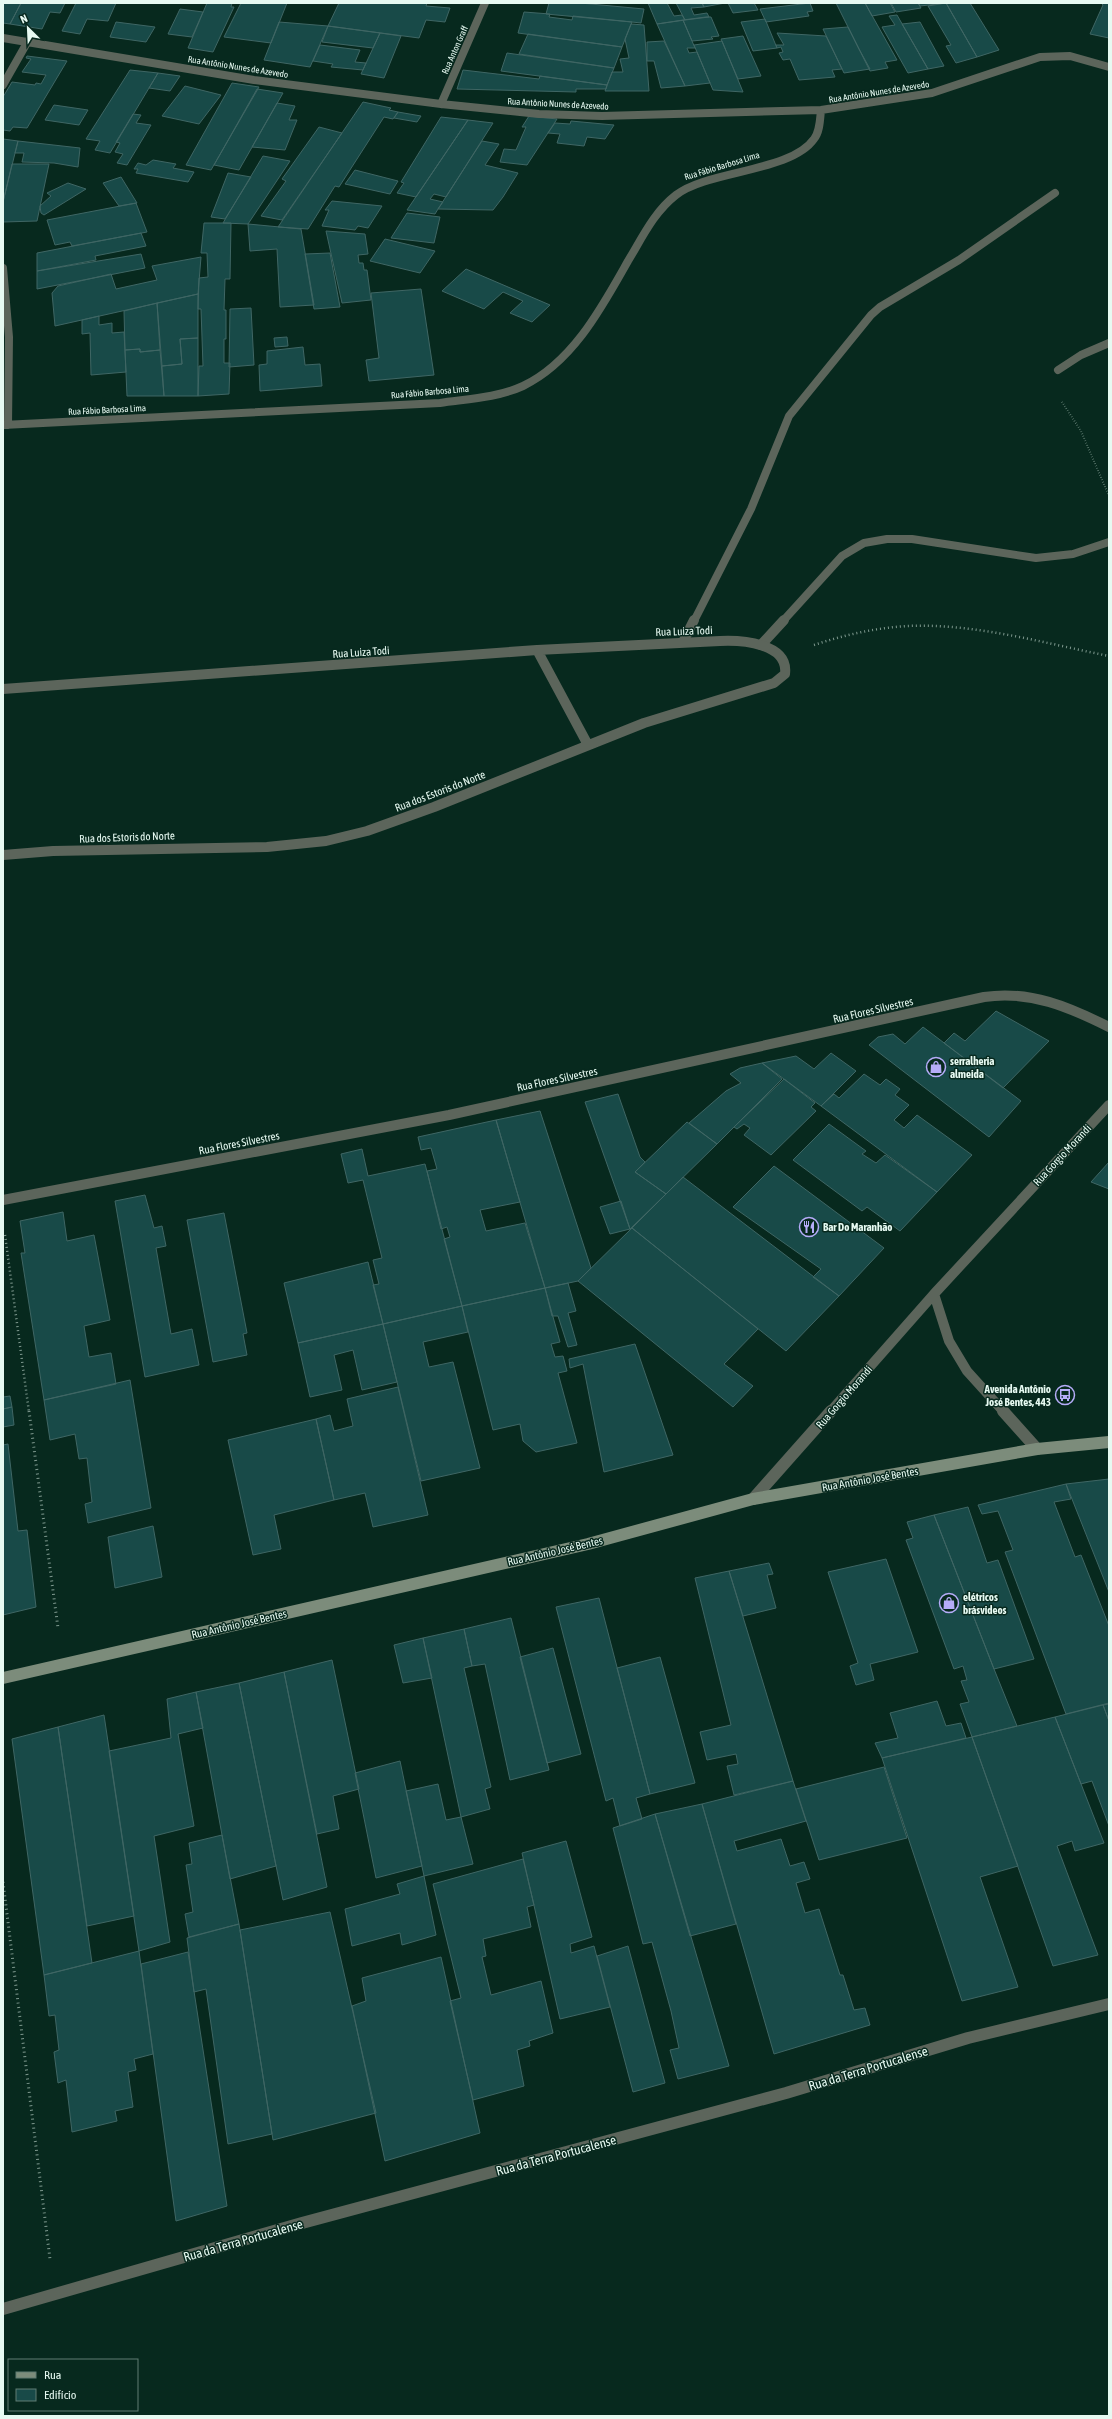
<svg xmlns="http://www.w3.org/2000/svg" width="1112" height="2419" font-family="'Asap Condensed',sans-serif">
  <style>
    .building { fill: #184a48; stroke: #3f6664 }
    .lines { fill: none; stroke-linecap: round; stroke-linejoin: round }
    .path-far2 { stroke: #7f998f; stroke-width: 2; stroke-dasharray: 0.5 2; stroke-linecap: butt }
    .path-far1 { stroke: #7f998f; stroke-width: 2.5; stroke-dasharray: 1 3; stroke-linecap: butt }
    .path { stroke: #7f998f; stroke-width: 3; stroke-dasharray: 1 3.5; stroke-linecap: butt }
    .lane-far1 { stroke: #5c655b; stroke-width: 8 }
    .lane { stroke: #5c655b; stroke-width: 10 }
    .street-far2 { stroke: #5c655b; stroke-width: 8 }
    .street-far1 { stroke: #5c655b; stroke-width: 10 }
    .street { stroke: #5c655b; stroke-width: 12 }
    .secondary { stroke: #7c8c7b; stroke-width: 12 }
    .labels { text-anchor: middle; stroke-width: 3; stroke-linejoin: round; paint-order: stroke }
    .far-street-label { font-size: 9px; fill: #e7faf2; stroke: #07291e }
    .street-label { font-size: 11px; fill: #e7faf2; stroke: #07291e }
    .poi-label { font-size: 11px; font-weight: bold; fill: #e7faf2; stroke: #07291e; text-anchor: start }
    .near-street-label { font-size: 13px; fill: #e7faf2; stroke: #07291e }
  </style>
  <rect width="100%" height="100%" fill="#07291e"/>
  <!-- building -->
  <path class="building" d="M3,3H21L10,24L3,23Z
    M21,3H65L60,13L50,12L42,29L10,24Z
    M76,3H116L108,21L87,19L80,34L62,31Z
    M207,3H232L231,7H234L213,52L188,48Z
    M241,3H287L271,43L224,37Z
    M339,3H427L426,6L450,8L445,22L426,20L419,38L328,26Z
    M549,3H580L644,9L641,23L632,22L546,14Z
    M648,3H667L674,16L682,15L685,20L657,24Z
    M676,3H702L704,7L691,8L694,15L707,13L709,17L685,20Z
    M702,3H725L704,7Z
    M728,3H754L758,10L733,13Z
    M810,3L813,11L807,12L809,16L766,22L760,9Z
    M836,3H865L897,60L885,62L888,68L870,71Z
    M865,3H890L895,12L872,16Z
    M891,3H918L921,8L896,12Z
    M918,3H946L920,6Z
    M946,3L977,57L956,63L946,46L951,45L928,6Z
    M946,3H970L999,50L977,57Z
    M1101,3H1109V38L1090,34L1103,5Z
    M180,9L203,12L192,37L168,34Z
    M524,12L550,14L549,17L572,20L573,16L632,22L622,47L518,33Z
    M897,15L928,69L908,73L882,27L895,25L889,16Z
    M706,17H711L719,36L711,37L713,39L692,41L683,20Z
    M765,19L777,48L753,51L741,22Z
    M683,20L695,48H687L689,53L697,52L710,83L685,86L657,24Z
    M116,22L155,27L146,42L110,37Z
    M279,22L328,26L310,67L264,60Z
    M920,22L944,66L928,69L902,24Z
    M631,24L644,25L649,91H605L612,72H623L620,59L629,58L625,39Z
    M328,26L380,33L373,48L322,42Z
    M848,27L859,49L870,69L844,73L823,29Z
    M380,33L401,36L384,78L361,74Z
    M777,33L826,36L842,69L832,70L835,77L799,80L790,59L783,60L779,53L783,52L781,47L777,48L776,45H784Z
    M528,34L622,47L614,68L519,54Z
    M743,36L761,76L738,79L721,39Z
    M664,41L685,86L661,88L654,61H647V42Z
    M722,41L743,92L713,90L694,45Z
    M320,45L360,50L355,62L366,63L363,70L331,67L333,64L313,61Z
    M507,53L614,68L607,85L501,71Z
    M27,56L67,61L27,128L13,127L10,131L3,130V97L12,82L35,85L36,83L41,84L46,75L22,72L31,59L26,58Z
    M130,70L158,73L110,153L95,150L100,141L86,139Z
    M463,70L539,79L540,76L607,85L606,89H576V92L457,89Z
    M158,73L180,76L170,91L149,88Z
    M232,83L259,87L211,170L186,165Z
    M185,86L221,95L199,124L162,116Z
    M257,89L283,93L239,170L214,165Z
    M363,102L391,108L389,110L398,112L393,119L384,117L339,187L335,186L308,229L278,227Z
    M277,103L295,106L289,120H297L285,150L252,147Z
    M54,105L88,110L79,125L45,120Z
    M398,112L421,116L417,122L394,118Z
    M133,114L141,115L136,123L151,125L127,165L117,163L123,154L115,152L120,143L116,142Z
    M529,116L557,119L527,165L500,162L504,149L516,150L526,127H522Z
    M441,117L468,120L416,197L397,193L404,183L401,182Z
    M468,120L493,123L446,197L434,194L430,199L443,202L438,209L435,214L407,210Z
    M571,121L614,125L605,139L587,137L584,146L557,143L560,134L548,133L555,123L570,124Z
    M319,127L342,133L282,220L261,216L286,181L282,179Z
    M3,139L18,141L3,202Z
    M18,141L80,148L78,167L54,163L22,162L24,153H15Z
    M482,141L499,144L485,165L518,173L503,197L493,210L438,209Z
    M263,156L290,161L248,224L223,223Z
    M153,160L176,164L173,168L194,172L188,182L136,173L138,169H134L138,163L146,165Z
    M12,164H49L37,221L3,222V202Z
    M355,170L398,181L390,194L345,184Z
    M228,173L251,177L225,219L211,217Z
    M121,177L137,203L119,206L103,183Z
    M68,183L86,189L44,215L41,213L40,206L51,196L47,193Z
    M332,201L382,206L368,228L358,226L355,230L322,226L329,210H325Z
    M136,203L147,232L72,246L70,242L55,245L47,220Z
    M407,213L440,217L434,243L391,238Z
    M204,223H231L230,279H225L224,310H226V339H224V363H230L229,394L198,396L199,366H203L201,309H198L199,278L208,277L207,253H201Z
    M248,224L301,229L314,305L280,307L277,249L250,251Z
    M326,231L365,234L368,254L358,255L359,263H363L364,270H367L371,300L342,303Z
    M141,233L146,246L95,256L96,260L37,271V253Z
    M385,239L435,251L420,273L370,261Z
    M330,253L340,307L314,309L305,254Z
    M141,254L145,268L37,289V271Z
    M201,257L198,294L55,326L52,293L58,286L111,274L116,289L157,280L152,266Z
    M466,269L550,305L532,322L510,313L523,301L503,292L484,309L442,291Z
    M421,289L434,375L369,381L366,360L379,358L371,293Z
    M198,294V338L180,339L182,364L162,366L157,303Z
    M157,303L160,350L140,352V349L125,350L124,311Z
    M251,308L254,365L229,367L230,309Z
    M99,316V325L112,323V333L124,332L126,372L91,375L90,333L82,334V320Z
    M287,337L288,346L275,347L274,338Z
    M198,338V396H164L162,366L182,364L180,339Z
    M303,347L305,365L320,364L322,386L260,391L259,365L267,364V351Z
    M140,349V352L160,350L164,396H127L125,350Z
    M996,1011L1049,1041L1003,1088L944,1043L954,1033L965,1041Z
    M923,1027L1021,1101L989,1137L869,1045L878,1037L893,1034L905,1044Z
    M831,1053L856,1071L821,1106L762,1063L796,1056L814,1069Z
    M762,1063L782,1079L717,1144L689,1123L726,1091L741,1083L730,1074L740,1068Z
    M864,1074L880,1085L886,1079L900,1089L895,1095L909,1105L894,1120L904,1128L917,1115L972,1155L937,1192L821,1106L834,1094L839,1098Z
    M784,1079L815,1103L811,1107L816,1111L771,1155L744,1135L750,1128L744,1124L737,1129L734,1127Z
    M618,1094L640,1157L645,1162L635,1172L666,1194L630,1229L585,1102Z
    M540,1111L591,1268L578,1281L545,1288L496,1120Z
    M496,1120L520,1202L480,1210L486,1231L525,1223L545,1288L462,1306L444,1239L450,1237L447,1227L441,1229L427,1171L437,1169L431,1148L421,1150L418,1137Z
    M687,1122L717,1144L666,1194L635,1172Z
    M829,1124L866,1151L862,1154L876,1163L885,1155L937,1192L900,1231L867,1207L862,1211L793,1160Z
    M362,1149L368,1176L425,1164L462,1306L383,1324L373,1285L379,1284L373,1260L382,1258L363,1180L348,1183L341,1154Z
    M1109,1162V1189L1091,1182Z
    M774,1166L884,1248L839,1296L813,1277L821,1269L733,1207Z
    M683,1177L839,1296L786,1351L632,1228Z
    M145,1195L154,1228L162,1226L166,1246L156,1248L171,1334L192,1329L199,1365L145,1377L115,1201Z
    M621,1201L630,1229L610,1234L600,1207Z
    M63,1212L67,1241L94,1235L110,1320L84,1326L89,1357L111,1353L116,1384L44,1400L21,1253H25L20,1221Z
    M224,1213L247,1333L243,1334L247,1355L213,1362L187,1220Z
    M632,1228L758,1329L724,1364L753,1386L733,1407L578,1281Z
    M368,1262L383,1324L298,1343L284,1283Z
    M568,1283L576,1311L568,1313L577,1345L568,1347L558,1316H552L545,1288Z
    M545,1288L560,1342L551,1344L555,1357L563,1356L567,1371L558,1373L577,1443L536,1452L523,1441L520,1424L493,1430L462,1306Z
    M462,1306L468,1332L423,1342L429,1367L453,1362L480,1468L421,1481L383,1324Z
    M383,1324L397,1382L362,1390L353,1350L334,1355L342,1390L310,1397L298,1343Z
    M635,1344L673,1455L604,1472L583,1364L570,1368L569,1359Z
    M130,1380L151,1508L88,1523L85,1504L92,1502L87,1458L79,1459L75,1434L50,1440L44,1400Z
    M398,1387L428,1515L373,1527L365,1493L334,1500L316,1419L330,1415L334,1431L353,1426L347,1399Z
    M10,1396L12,1407L3,1409V1397Z
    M12,1407L14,1425L3,1427V1409Z
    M316,1419L334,1500L274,1515L281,1549L253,1555L228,1440Z
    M8,1444L18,1531L27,1530L36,1607L3,1615V1445Z
    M1109,1479V1592L1066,1484Z
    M1066,1484L1071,1499L1054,1502L1075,1557L1081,1555L1109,1626V1703L1066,1714L1005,1552L1013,1550L998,1511L982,1514L978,1505Z
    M968,1507L987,1563L998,1560L1034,1659L994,1669L934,1515Z
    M934,1515L994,1669L1017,1726L972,1737L960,1704L969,1702L961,1681L967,1680L963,1666L954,1669L906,1540L913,1538L907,1522Z
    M153,1526L162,1577L115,1588L108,1537Z
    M886,1559L918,1652L870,1664L874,1680L856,1685L850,1666L858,1663L828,1572Z
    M769,1563L773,1574L767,1575L776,1608L743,1616L729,1571Z
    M729,1571L793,1781L734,1795L727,1766L738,1764L736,1754L707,1760L700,1732L731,1725L695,1578Z
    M599,1598L650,1794L636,1798L642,1819L620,1826L613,1798L606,1801L556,1607Z
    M511,1618L549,1770L510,1780L485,1664L472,1666L464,1629Z
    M464,1629L472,1666L464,1668L491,1787L485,1789L490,1809L461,1817L423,1638Z
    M423,1638L432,1678L403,1683L394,1645Z
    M553,1648L581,1754L547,1763L520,1657Z
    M660,1657L695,1783L650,1794L617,1668Z
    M332,1660L359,1789L333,1796L339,1829L317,1834L284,1672Z
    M284,1672L327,1887L283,1900L239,1683Z
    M239,1683L276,1866L230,1879L196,1692Z
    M196,1692L203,1728L178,1734L194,1826L154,1836L170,1942L139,1951L109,1751L171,1738L167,1699Z
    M937,1701L946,1726L961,1723L966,1738L882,1758L875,1743L898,1738L890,1713Z
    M1109,1704V1721L1103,1705Z
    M1103,1705L1109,1721V1826L1092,1781L1081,1784L1055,1717Z
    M104,1715L134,1916L87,1926L58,1727Z
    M1055,1717L1104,1843L1075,1851L1072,1841L1057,1846L1098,1955L1053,1966L972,1737Z
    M58,1727L92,1963L44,1975L12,1739Z
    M972,1737L1018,1866L980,1877L1018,1987L962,2001L882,1758Z
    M400,1761L422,1866L376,1878L355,1773Z
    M884,1767L907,1838L819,1860L796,1789Z
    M793,1781L806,1821L734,1841L737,1851L781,1839L790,1866L804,1862L810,1879L796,1883L805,1913L819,1909L840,1975H843L854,2010L865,2008L870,2025L774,2054L702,1804Z
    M438,1784L446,1820L461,1817L473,1864L424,1876L406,1791Z
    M702,1804L736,1924L690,1936L655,1814Z
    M655,1814L729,2066L678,2079L670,2050L679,2048L671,2011L652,1942L643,1944L613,1828Z
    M222,1835L239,1924L189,1937L185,1914L193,1912L186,1865L192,1864L189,1843Z
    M566,1841L592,1937L570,1944L571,1953L594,1946L610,2007L560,2019L522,1853Z
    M523,1859L534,1905L527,1907L531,1927L483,1939L486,1956L482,1957L491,1995L541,1981L553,2033L529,2041L530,2046L517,2050L524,2086L473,2100L450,2001L461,1998L433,1884Z
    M424,1876L436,1935L402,1945L400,1933L352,1946L345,1909L400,1894L397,1884Z
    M330,1912L376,2113L273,2140L240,1930Z
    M239,1924L272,2134L228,2144L206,1989L194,1992L187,1938Z
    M628,1946L665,2083L633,2092L597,1956Z
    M139,1951L153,2054L134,2059L136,2070L128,2072L133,2107L115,2111L117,2121L72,2132L66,2080L58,2083L54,2052L59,2050L55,2015L49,2016L44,1975Z
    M188,1952L227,2206L176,2221L141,1964Z
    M441,1957L480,2133L385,2161L352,2006L366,2001L362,1978Z"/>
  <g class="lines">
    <!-- path-far2 -->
    <path class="path-far2" d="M1062,402L1081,431L1109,496"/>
    <!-- path-far1 -->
    <path class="path-far1" d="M814,645C844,635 875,628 907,626C975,623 1043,643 1109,656
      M5,1235L29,1412"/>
    <!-- path -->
    <path class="path" d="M29,1411L58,1628
      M3,1882L50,2259"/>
    <!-- lane-far1 -->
    <path class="lane-far1" d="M1058,370L1081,355L1109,343
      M694,621L751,509L789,416L871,315L880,307L959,260L1055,193
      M783,621L842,556L864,543L887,539H912L1036,558L1073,554L1109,542"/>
    <!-- lane -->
    <path class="lane" d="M683,642L694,620
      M761,645L784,620"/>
    <!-- street-far2 -->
    <path class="street-far2" d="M3,38L254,80L441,104L539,114L602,116L821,110L932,93L1040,57L1070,56L1109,67
      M3,85L28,41
      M441,104L485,3
      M3,268L9,337L8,425
      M3,425L440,403C467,399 497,398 523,386C573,362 602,307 628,261C642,238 654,212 676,195C708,170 791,172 814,139C820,132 820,119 821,110"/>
    <!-- street-far1 -->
    <path class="street-far1" d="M537,650L588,745
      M3,689L537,650L720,641C741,640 789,643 785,674L774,683L644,723L434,807L367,831L326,841L267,847L53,851L3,855
      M3,1200L449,1115L984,997C1030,990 1069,1007 1109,1027
      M934,1294L949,1341L967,1371L1004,1412
      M830,1412L934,1294L1109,1105"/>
    <!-- street -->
    <path class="street" d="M1003,1411L1037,1449
      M753,1499L831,1411
      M3,2309L302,2223L786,2093L968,2038L1109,2004"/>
    <!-- secondary -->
    <path class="secondary" d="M3,1678L588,1544L753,1499L1037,1449L1109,1442"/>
  </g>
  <!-- icons -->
  <defs>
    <g id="shop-ring" transform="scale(1)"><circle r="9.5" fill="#07291e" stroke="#b5acf8" stroke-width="1.5"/><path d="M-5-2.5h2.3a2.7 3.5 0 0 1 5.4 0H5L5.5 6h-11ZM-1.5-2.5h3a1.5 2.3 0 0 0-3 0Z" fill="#b5acf8"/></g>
    <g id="restaurant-ring" transform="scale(1)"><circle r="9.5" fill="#07291e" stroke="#b5acf8" stroke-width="1.5"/><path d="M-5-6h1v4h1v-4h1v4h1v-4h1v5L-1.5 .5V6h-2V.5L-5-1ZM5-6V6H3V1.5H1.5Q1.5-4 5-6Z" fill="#b5acf8"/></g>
    <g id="bus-ring" transform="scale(1)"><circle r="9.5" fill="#07291e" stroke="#b5acf8" stroke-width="1.5"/><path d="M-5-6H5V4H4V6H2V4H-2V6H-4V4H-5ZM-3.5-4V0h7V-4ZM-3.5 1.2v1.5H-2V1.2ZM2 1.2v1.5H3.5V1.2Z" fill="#b5acf8"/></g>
  </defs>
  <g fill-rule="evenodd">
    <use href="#shop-ring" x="936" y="1067"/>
    <use href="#restaurant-ring" x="809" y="1227"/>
    <use href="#bus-ring" x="1065" y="1395"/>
    <use href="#shop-ring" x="949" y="1603"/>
  </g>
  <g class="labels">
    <!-- far-street labels -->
    <g class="far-street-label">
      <text transform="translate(455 50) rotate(-66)" y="3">Rua Anton Graff</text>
      <text transform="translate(238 67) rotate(9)" y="3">Rua Antônio Nunes de Azevedo</text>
      <text transform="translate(879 92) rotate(-9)" y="3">Rua Antônio Nunes de Azevedo</text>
      <text transform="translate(558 104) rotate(3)" y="3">Rua Antônio Nunes de Azevedo</text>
      <text transform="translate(722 166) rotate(-17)" y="3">Rua Fábio Barbosa Lima</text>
      <text transform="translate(430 392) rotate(-5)" y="3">Rua Fábio Barbosa Lima</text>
      <text transform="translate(107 410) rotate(-3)" y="3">Rua Fábio Barbosa Lima</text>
    </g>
    <!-- street labels -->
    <g class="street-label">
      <text transform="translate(684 631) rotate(-2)" y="4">Rua Luiza Todi</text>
      <text transform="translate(361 652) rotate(-4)" y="4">Rua Luiza Todi</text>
      <text transform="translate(440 791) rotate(-21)" y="4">Rua dos Estoris do Norte</text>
      <text transform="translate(127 837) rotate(-2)" y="4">Rua dos Estoris do Norte</text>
      <text transform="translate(873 1010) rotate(-13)" y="4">Rua Flores Silvestres</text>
      <text transform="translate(557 1079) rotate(-12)" y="4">Rua Flores Silvestres</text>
      <text transform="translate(239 1143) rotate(-11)" y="4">Rua Flores Silvestres</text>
      <text transform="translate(1062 1155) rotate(-47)" y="4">Rua Gorgio Morandi</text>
      <text transform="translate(844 1397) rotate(-49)" y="4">Rua Gorgio Morandi</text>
      <text transform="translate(870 1479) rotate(-10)" y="4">Rua Antônio José Bentes</text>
      <text transform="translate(555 1551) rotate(-13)" y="4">Rua Antônio José Bentes</text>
      <text transform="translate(239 1624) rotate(-13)" y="4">Rua Antônio José Bentes</text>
    </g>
    <!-- poi labels -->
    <g class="poi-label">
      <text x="950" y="1065">serralheria<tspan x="950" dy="13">almeida</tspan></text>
      <text x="823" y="1231">Bar Do Maranhão</text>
      <text x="1051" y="1393" text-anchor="end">Avenida Antônio<tspan x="1051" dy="13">José Bentes, 443</tspan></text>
      <text x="963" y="1601">elétricos<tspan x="963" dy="13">brásvideos</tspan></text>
    </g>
    <!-- near-street labels -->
    <g class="near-street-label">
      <text transform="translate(868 2068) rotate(-17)" y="5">Rua da Terra Portucalense</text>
      <text transform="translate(556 2155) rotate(-15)" y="5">Rua da Terra Portucalense</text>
      <text transform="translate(243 2240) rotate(-16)" y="5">Rua da Terra Portucalense</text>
    </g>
  </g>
  <!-- border -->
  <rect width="1112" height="2419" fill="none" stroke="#e7faf2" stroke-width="8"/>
  <!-- legend -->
  <rect x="8" y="2359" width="130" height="52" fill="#07291e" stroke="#617d73"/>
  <rect x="16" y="2372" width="20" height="6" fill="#7c8c7b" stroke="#617d73"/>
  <text x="44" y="2379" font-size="12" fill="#e7faf2">Rua</text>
  <rect x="16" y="2389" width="20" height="12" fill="#184a48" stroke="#617d73"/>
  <text x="44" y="2399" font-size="12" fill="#e7faf2">Edifício</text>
  <!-- north arrow -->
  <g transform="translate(28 28) rotate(336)" stroke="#07291e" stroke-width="3" paint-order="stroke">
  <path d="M0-3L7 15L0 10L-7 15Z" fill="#e7faf2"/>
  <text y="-6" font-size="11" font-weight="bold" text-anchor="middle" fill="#e7faf2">N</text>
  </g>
</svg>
